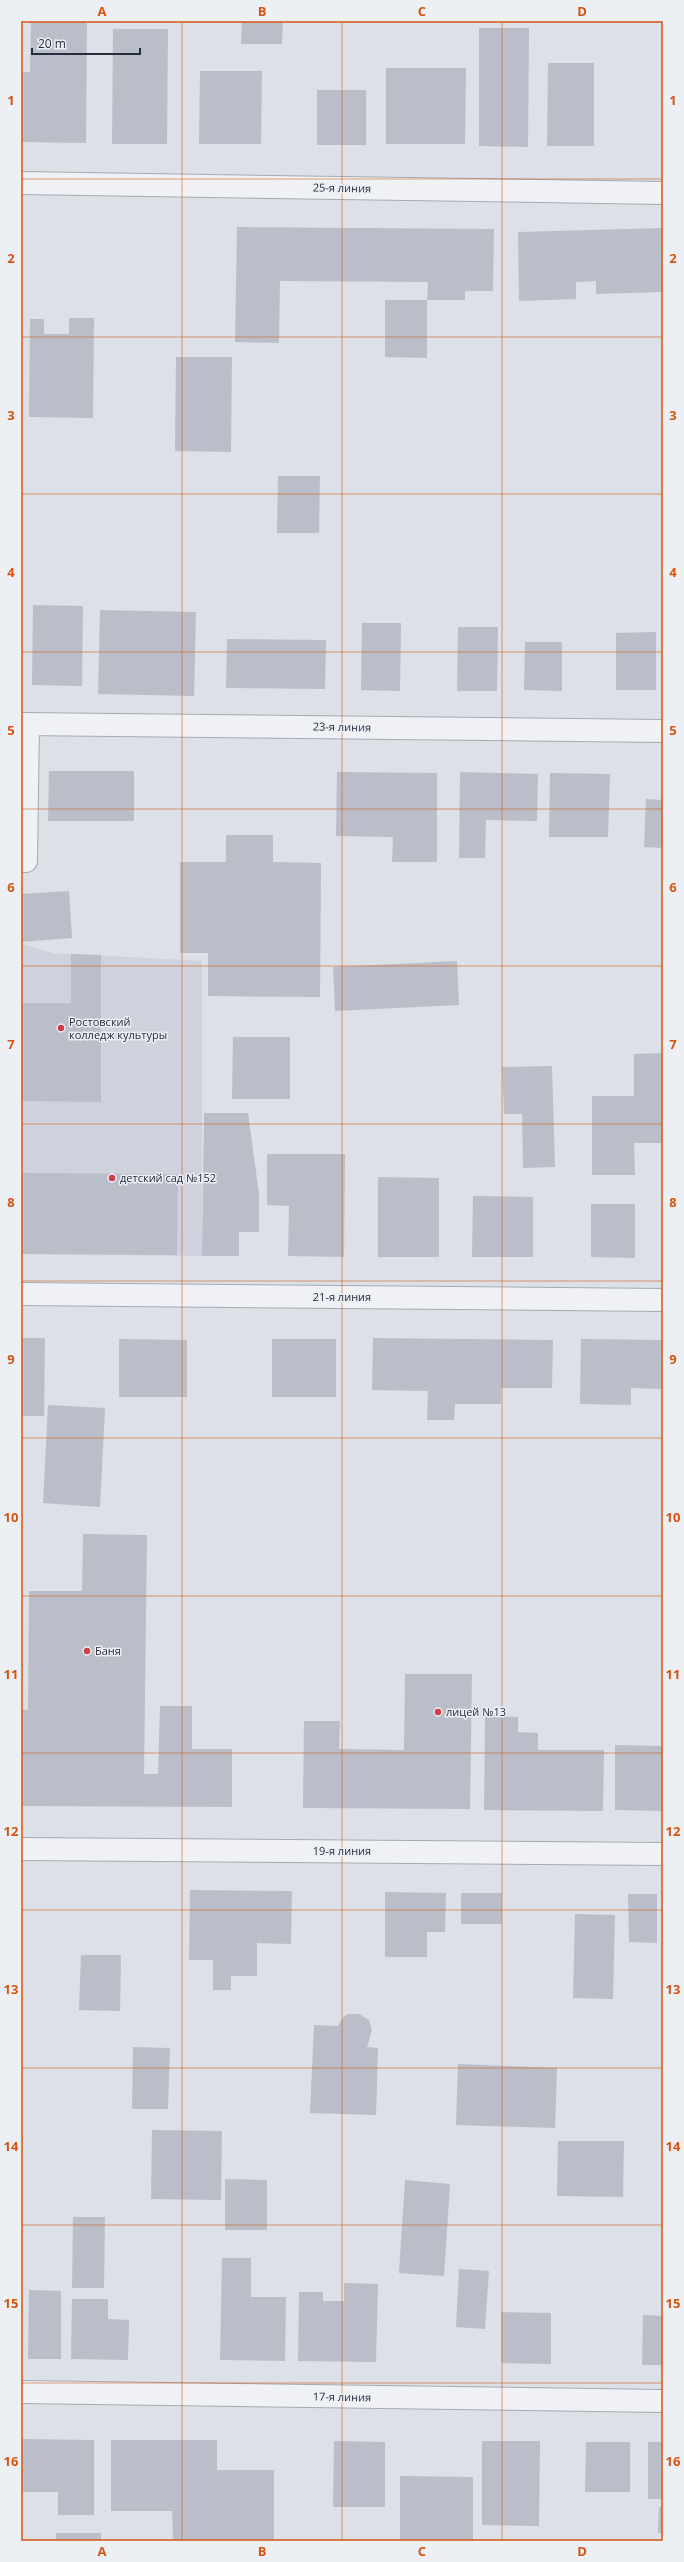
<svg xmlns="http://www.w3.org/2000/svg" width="684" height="2562" font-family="'Open Sans',sans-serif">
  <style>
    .built { fill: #ced2dc }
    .building { fill: #b9bec9 }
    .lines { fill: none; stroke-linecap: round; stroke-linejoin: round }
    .minor-casing { stroke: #a5aab4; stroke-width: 24 }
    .minor { stroke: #eff1f5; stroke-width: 22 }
    .grid { fill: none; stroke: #d55511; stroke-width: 1; stroke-opacity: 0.55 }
    .poi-dot { fill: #cf3e49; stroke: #eceff4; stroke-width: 1.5 }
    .labels { text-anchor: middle; stroke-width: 3; stroke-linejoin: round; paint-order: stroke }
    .street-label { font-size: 11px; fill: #262d3d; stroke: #eceff4 }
    .poi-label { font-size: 11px; fill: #262d3d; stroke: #eceff4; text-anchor: start }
    .neatline { fill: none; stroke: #d55511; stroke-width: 1.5 }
    .grid-label { font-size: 13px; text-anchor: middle; font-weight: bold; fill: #d55511 }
  </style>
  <rect width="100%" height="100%" fill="#dce0e7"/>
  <!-- built -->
  <path class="built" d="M21,944L53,953L202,961V1256L21,1254Z"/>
  <!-- building -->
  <path class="building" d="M31,21H87L86,143L21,142V72H30Z
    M242,21H283L282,44H241Z
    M479,28H529L528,147L479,146Z
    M113,29H168L167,144H112Z
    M548,63H594V146H547Z
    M386,68H466L465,144H386Z
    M200,71H262L261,144H199Z
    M317,90H366V145H317Z
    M237,227L494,229L493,291H465V300H427L428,282L280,281L279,343L235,342Z
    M663,228V292L596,294V281L576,282V299L519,301L518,232Z
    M385,300H427V358L385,357Z
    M69,318H94L93,418L29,417L30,319H44V334H69Z
    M176,357H232L231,452L175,451Z
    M278,476H320L319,533H277Z
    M33,605L83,606L82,686L32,685Z
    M100,610L196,612L194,696L98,694Z
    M362,623H401L400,691L361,690Z
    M458,627H498L497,691H457Z
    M656,632V690H616V633Z
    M227,639L326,640L325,689L226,688Z
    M525,642H562V691L524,690Z
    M49,771H134V821H48Z
    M337,772L437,773V862H392L393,837L336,836Z
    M460,772L538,774L537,821L486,820L485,858H459Z
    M550,773L610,774L608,837H549Z
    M646,799L663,800V848L644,847Z
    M226,835H273V862L321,863L320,997L208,996V953H180V862H226Z
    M69,891L72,938L21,942V894Z
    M71,954L101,955V1102L21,1101V1003H71Z
    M457,961L459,1005L335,1011L333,967Z
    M233,1037H290V1099H232Z
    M663,1053V1143H634L635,1175H592V1096H634V1054Z
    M552,1066L555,1167L523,1168L522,1114H504L502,1067Z
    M204,1113H248L259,1194V1232H239V1256H202Z
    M267,1154H345L344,1257L288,1256L289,1206L267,1205Z
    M21,1173L178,1174L177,1255L21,1254Z
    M378,1177L439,1178V1257H378Z
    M473,1196L533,1197V1257H472Z
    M591,1204H635V1258L591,1257Z
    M21,1338H45L44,1416H21Z
    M373,1338L553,1340L552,1388H501V1404H455L454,1420H427L428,1391L372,1390Z
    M119,1339L187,1340V1397H119Z
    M272,1339H336V1397H272Z
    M581,1339L663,1340V1389L631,1388V1405L580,1404Z
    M48,1405L105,1408L100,1507L43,1503Z
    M83,1534L147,1535L144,1774H158L160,1706H192V1749H232V1807L21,1806V1709L28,1710L29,1591H82Z
    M405,1674H472L470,1809L303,1808L304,1721H340L339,1749L404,1750Z
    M485,1716L518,1717V1732L538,1733V1750H604L603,1811L484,1810Z
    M615,1745L663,1746V1811L615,1810Z
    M190,1890L292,1891L291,1944L257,1943V1976H231V1990H213V1960H189Z
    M385,1892L446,1893L445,1932H427V1957H385Z
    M461,1893H502V1924H461Z
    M628,1894H657V1943L629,1942Z
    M575,1914L615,1915L613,1999L573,1998Z
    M81,1955H121L120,2011L79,2010Z
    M348,2014H359L369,2020L372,2030L367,2047L378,2048L376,2115L310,2113L314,2025L338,2026L343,2017Z
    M133,2047L170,2048L168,2109H132Z
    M458,2064L557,2068L555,2128L456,2125Z
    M152,2130L222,2131L221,2200L151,2199Z
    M558,2141H624L623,2197L557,2196Z
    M225,2179L267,2180V2230H225Z
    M405,2180L450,2184L444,2276L399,2273Z
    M73,2217H105L104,2288H72Z
    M222,2258H251V2297H286L285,2361L220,2360Z
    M459,2269L489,2271L485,2329L456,2327Z
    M344,2283L378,2284L376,2362L298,2361L299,2292H323V2301H344Z
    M29,2290L61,2291V2359H28Z
    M72,2299H108V2319L129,2320L128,2360L71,2359Z
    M501,2312L551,2313V2364L501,2363Z
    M643,2315L663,2316V2365H642Z
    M21,2439L94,2440V2515H58V2492H21Z
    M111,2440H217V2470H274V2541H173L172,2511H111Z
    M334,2441L385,2442V2507H333Z
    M482,2441H540L539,2526L482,2525Z
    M586,2442H630V2492H585Z
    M648,2442H663V2499H648Z
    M400,2476L473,2477V2541H400Z
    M659,2507H663V2533H658Z
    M56,2533H101V2541H56Z"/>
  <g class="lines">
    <!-- minor casing -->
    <g class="minor-casing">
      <path id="minor" d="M21,183L663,193
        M21,724L663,731
        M21,861H26L28,724
        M21,1294L663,1300
        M21,1849L663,1854
        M21,2392L663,2401"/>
    </g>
    <!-- minor -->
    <use href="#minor" class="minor"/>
  </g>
  <!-- grid -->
  <path class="grid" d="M182,21V2541M342,21V2541M502,21V2541M21,179H663M21,337H663M21,494H663M21,652H663M21,809H663M21,966H663M21,1124H663M21,1281H663M21,1438H663M21,1596H663M21,1753H663M21,1910H663M21,2068H663M21,2225H663M21,2383H663"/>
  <!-- markers -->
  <g class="poi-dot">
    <circle cx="61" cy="1028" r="4"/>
    <circle cx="112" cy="1178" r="4"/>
    <circle cx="87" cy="1651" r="4"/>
    <circle cx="438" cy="1712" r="4"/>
  </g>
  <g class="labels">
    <!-- street labels -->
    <g class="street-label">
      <text transform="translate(342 188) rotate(1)" y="4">25-я линия</text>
      <text transform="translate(342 727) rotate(1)" y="4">23-я линия</text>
      <text x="342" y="1301">21-я линия</text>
      <text x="342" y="1855">19-я линия</text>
      <text transform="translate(342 2397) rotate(1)" y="4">17-я линия</text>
    </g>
    <!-- poi labels -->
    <g class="poi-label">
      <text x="69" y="1026">Ростовский<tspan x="69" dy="13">колледж культуры</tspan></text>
      <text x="120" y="1182">детский сад №152</text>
      <text x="95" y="1655">Баня</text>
      <text x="446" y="1716">лицей №13</text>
    </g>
  </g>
  <!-- border -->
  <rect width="684" height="2562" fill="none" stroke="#eceff4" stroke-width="44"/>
  <!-- scale -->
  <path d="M32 48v6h108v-6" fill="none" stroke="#262d3d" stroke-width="2"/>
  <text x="38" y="48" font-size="12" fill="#262d3d" stroke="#eceff4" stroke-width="3" paint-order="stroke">20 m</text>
  <rect x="22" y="22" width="640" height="2518" class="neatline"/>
  <g class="grid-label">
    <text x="102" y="16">A</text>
    <text x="262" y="16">B</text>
    <text x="422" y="16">C</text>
    <text x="582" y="16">D</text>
    <text x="11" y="105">1</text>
    <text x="673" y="105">1</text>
    <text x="11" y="263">2</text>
    <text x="673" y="263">2</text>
    <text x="11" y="420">3</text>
    <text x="673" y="420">3</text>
    <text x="11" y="577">4</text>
    <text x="673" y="577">4</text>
    <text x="11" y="735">5</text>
    <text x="673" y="735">5</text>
    <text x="11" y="892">6</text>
    <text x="673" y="892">6</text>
    <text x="11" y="1049">7</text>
    <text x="673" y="1049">7</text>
    <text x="11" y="1207">8</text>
    <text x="673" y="1207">8</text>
    <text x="11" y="1364">9</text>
    <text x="673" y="1364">9</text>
    <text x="11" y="1522">10</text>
    <text x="673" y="1522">10</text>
    <text x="11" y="1679">11</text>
    <text x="673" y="1679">11</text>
    <text x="11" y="1836">12</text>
    <text x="673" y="1836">12</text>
    <text x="11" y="1994">13</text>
    <text x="673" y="1994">13</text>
    <text x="11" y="2151">14</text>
    <text x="673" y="2151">14</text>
    <text x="11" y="2308">15</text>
    <text x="673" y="2308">15</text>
    <text x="11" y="2466">16</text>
    <text x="673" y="2466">16</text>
    <text x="102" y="2556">A</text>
    <text x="262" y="2556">B</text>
    <text x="422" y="2556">C</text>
    <text x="582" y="2556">D</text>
  </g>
</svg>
